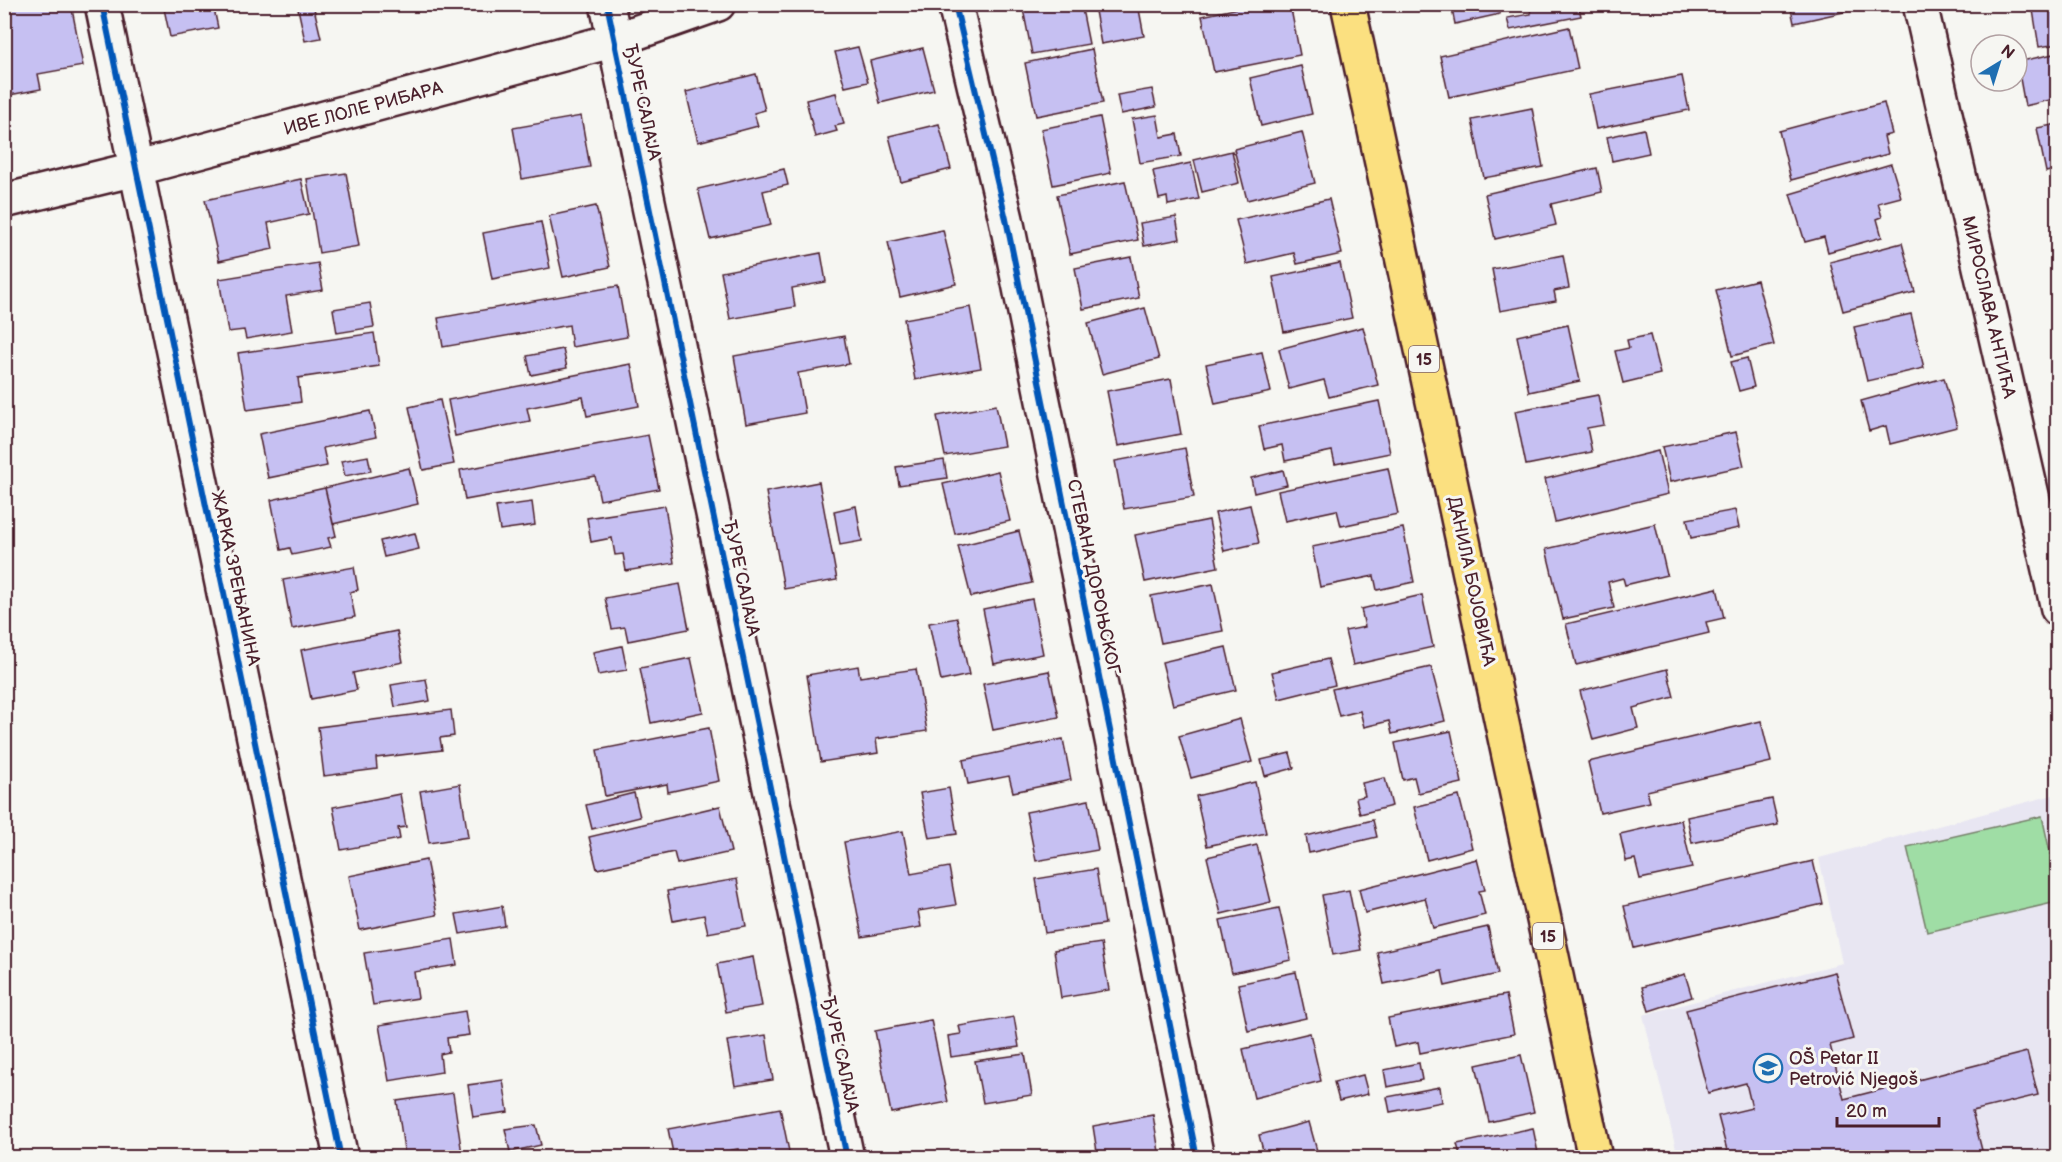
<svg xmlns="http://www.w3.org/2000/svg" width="2062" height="1162" font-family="'Balsamiq Sans',sans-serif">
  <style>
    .built { fill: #e8e6f2 }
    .green { fill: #9fdda5; stroke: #747e68; stroke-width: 1.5 }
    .building { fill: #c6c0f2; stroke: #4a1f2b; stroke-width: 1.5 }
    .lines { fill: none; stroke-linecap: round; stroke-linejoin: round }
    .street-casing { stroke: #4a1f2b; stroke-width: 38 }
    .primary-casing { stroke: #4a1f2b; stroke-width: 38 }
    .street { stroke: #f6f6f2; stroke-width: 33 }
    .primary { stroke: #fbe080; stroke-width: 33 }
    .cycleway-casing { stroke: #f6f6f2; stroke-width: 10 }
    .cycleway { stroke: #0057b8; stroke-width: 6 }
    .labels { text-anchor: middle; stroke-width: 6; stroke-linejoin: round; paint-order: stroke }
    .shield { fill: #f6f6f2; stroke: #7e6067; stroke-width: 1.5 }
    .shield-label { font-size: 16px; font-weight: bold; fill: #4a1f2b }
    .street-label { font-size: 18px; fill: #4a1f2b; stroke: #f6f6f2 }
    .poi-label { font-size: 18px; fill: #4a1f2b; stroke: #f6f6f2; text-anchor: start }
  </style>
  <rect width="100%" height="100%" fill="#f6f6f2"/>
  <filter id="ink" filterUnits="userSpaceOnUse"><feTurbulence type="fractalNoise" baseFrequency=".0167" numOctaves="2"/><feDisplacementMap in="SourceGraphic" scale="12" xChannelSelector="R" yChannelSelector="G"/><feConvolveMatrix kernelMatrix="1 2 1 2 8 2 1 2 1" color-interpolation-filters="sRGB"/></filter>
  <g filter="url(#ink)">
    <!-- built -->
    <path class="built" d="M2057,794V1157H1678L1643,1015L1842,963L1819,858Z"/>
    <!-- green -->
    <path class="green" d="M2042,816L2057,884V902L1927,932L1907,847Z"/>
    <!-- building -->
    <path class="building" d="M71,4L83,66L38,74L41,89L4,96V5Z
      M163,4H213L218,28L170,37Z
      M297,4H313L321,38L305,41Z
      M1022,4H1081L1089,44L1032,54Z
      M1128,4H1138L1144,36L1101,44L1095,11Z
      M1257,4H1290L1300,55L1214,72L1202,16Z
      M1451,4H1498L1500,14L1455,24Z
      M1529,4H1578L1581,16L1510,30L1507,18L1531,14Z
      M1790,4H1862V8L1794,23Z
      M2032,4H2058V44L2039,47Z
      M1569,27L1578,69L1449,97L1440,56Z
      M858,47L868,82L845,87L835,52Z
      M923,48L934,90L880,103L870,61Z
      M1092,49L1103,103L1036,116L1025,63Z
      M2058,53V98L2025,106L2017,62Z
      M1301,66L1312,114L1261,126L1250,78Z
      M756,74L765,110L754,113L758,126L698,142L686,92Z
      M1682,76L1689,110L1596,129L1589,94Z
      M1152,89L1156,107L1121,114L1117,95Z
      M836,93L844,124L835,126L837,131L815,137L806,100Z
      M1884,103L1892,134L1884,136L1888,154L1791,180L1779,131Z
      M1532,108L1543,167L1484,178L1472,120Z
      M1157,115L1161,137L1177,134L1181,156L1140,163L1132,119Z
      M581,116L590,167L522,179L513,128Z
      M1100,117L1111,173L1053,185L1041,129Z
      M939,124L951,169L901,182L889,136Z
      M2058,124V169L2046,172L2037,128Z
      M1644,129L1649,153L1612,161L1607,137Z
      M1302,132L1315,183L1247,200L1234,149Z
      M1232,151L1239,183L1202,192L1194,160Z
      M1191,163L1199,199L1168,205L1167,197L1159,199L1153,171Z
      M1891,164L1901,197L1878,203L1882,217L1877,219L1882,237L1828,252L1824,237L1805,242L1790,194Z
      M1597,168L1602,192L1551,204L1556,225L1495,239L1485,194Z
      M784,169L788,185L763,191L771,225L710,239L698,189Z
      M346,173L359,246L319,253L307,179Z
      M301,179L309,214L268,223L273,249L219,261L205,200Z
      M1125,181L1138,240L1070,254L1057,195Z
      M1329,199L1342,254L1297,264L1294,253L1247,264L1236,220Z
      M596,206L610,267L563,277L549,216Z
      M1176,217L1180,239L1144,246L1140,223Z
      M541,222L550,268L492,279L483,233Z
      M943,230L956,284L900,297L888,242Z
      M1902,243L1915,292L1843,311L1830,262Z
      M821,253L826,282L792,288L795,307L730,319L721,272Z
      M1563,255L1569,288L1554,291L1556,301L1500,311L1492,269Z
      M1131,257L1139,298L1083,309L1075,268Z
      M318,263L323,290L286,296L292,331L246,339L244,330L228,332L219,279Z
      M1340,263L1352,318L1284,332L1273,277Z
      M1757,280L1774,345L1732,356L1716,290Z
      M618,286L627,337L572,347L569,325L443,347L438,318Z
      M370,303L374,327L337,333L333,309Z
      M970,307L981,368L915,380L904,319Z
      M1145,308L1159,359L1102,374L1088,323Z
      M1911,314L1924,368L1867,381L1854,327Z
      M1568,325L1580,381L1529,392L1517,336Z
      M1363,327L1378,385L1329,397L1324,380L1289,389L1279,349Z
      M374,333L379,366L298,378L301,402L247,410L238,353Z
      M1650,335L1660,374L1623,383L1615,351L1629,348L1627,340Z
      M844,336L849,364L798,373L805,413L746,424L734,356Z
      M563,349L567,368L531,375L527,356Z
      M1262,352L1271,392L1215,404L1206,364Z
      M1747,358L1754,387L1739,391L1731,362Z
      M631,364L639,406L587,416L583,397L527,408L530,421L455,436L448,400Z
      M1944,378L1957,427L1890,444L1886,426L1869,431L1861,401Z
      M1171,379L1181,434L1118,446L1107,391Z
      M1598,395L1604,425L1587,428L1592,452L1526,465L1515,411Z
      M440,400L454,464L423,470L409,407Z
      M1379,401L1390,453L1335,464L1332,451L1285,461L1282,445L1264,449L1259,426Z
      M996,405L1004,446L945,456L937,416Z
      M370,411L376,437L323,448L327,466L268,478L259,434Z
      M1736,432L1744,466L1670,482L1662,447Z
      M648,435L659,489L600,500L595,476L465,500L460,470Z
      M1185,448L1194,497L1124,509L1115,461Z
      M1658,451L1668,494L1555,522L1545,479Z
      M368,456L371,471L345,476L341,461Z
      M944,460L947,478L899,485L896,467Z
      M409,468L418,504L333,524L325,488Z
      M1388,468L1398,514L1341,526L1337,510L1285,521L1278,491Z
      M1283,470L1287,485L1254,493L1251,478Z
      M998,471L1010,521L955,534L943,484Z
      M819,482L837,580L784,589L766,492Z
      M325,488L336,536L328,538L331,547L292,555L290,548L281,550L271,500Z
      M532,502L535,525L500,530L496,507Z
      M1250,505L1259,543L1224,551L1215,513Z
      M665,506L674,563L626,571L623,554L615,555L612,538L591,542L587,518Z
      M856,506L862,541L840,545L834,511Z
      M1735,510L1739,528L1691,538L1687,519Z
      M1209,520L1218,567L1145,582L1135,535Z
      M1655,524L1667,575L1625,585L1623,578L1608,582L1614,608L1563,619L1546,549Z
      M1403,528L1414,582L1377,590L1374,576L1320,587L1312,547Z
      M1019,531L1032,583L971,597L958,546Z
      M415,533L419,549L384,557L380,541Z
      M354,567L358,590L350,592L355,617L292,629L283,580Z
      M680,584L689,629L628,641L625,627L612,629L605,598Z
      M1213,584L1223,631L1161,643L1151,596Z
      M1717,588L1724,618L1706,622L1709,633L1576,665L1566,624Z
      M1422,595L1433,647L1353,665L1345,631L1365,627L1361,609Z
      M1032,599L1043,654L994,664L983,609Z
      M957,618L969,675L941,681L929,623Z
      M397,631L403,662L353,673L357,690L311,699L301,650Z
      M622,646L627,670L598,675L593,652Z
      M1226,647L1236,690L1173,705L1162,662Z
      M691,658L703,712L651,723L640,668Z
      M1328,659L1335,685L1279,699L1272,672Z
      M858,666L860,677L916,669L927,731L876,739L878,753L821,762L807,675Z
      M1431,667L1445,721L1392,734L1389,721L1364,727L1360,711L1339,716L1332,689Z
      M1667,669L1674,697L1633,708L1638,728L1593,740L1580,691Z
      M1049,671L1059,717L993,730L983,684Z
      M426,679L430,701L395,707L391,685Z
      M451,710L454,736L440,738L442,750L376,758L377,769L324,776L318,727Z
      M1240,719L1252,762L1191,778L1179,736Z
      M1761,721L1771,762L1647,791L1650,802L1600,813L1588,762Z
      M709,728L719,781L668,792L667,784L605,796L597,750Z
      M1451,731L1462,783L1418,793L1414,777L1403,780L1395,743Z
      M1063,739L1071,780L1013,792L1009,776L968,784L963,760Z
      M1290,753L1294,768L1265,776L1261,760Z
      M1385,778L1392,806L1360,814L1356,798L1365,796L1362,783Z
      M1255,782L1266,833L1207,846L1196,796Z
      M460,784L468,837L429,843L420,791Z
      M949,788L957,834L929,838L920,793Z
      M634,793L640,817L592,829L586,805Z
      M400,794L406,827L398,828L400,839L341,850L333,807Z
      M1459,796L1472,848L1427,860L1414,807Z
      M1772,799L1778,825L1692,843L1687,817Z
      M1089,800L1098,850L1036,861L1026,812Z
      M720,806L731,852L677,864L674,852L597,869L589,837Z
      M1373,820L1377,837L1309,853L1306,836Z
      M1681,820L1692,868L1640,879L1635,859L1626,861L1620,834Z
      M903,831L911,874L949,867L956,905L918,911L921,927L862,937L844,842Z
      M1257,845L1271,902L1221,914L1207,857Z
      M1477,859L1485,890L1479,891L1485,915L1433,928L1425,898L1365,913L1359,889Z
      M426,860L437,915L360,930L349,876Z
      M1813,861L1823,904L1634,948L1624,906Z
      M1096,869L1105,924L1045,933L1036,879Z
      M737,879L746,926L708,933L704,915L673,921L667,891Z
      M1349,890L1361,950L1333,955L1322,895Z
      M502,906L505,926L460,934L456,914Z
      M1279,908L1291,960L1232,973L1220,920Z
      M1488,927L1498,974L1445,986L1442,971L1384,984L1377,952Z
      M453,939L457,965L414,972L418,998L373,1005L364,953Z
      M1101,943L1109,990L1061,998L1054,950Z
      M753,957L762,1006L726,1012L717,964Z
      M1296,972L1306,1018L1248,1031L1238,984Z
      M1835,972L1853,1039L1830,1045L1844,1099L2027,1052L2038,1095L1972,1111L1984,1158H1729L1718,1116L1752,1108L1746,1083L1708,1093L1686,1010Z
      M1685,974L1692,997L1649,1011L1642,987Z
      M1506,995L1514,1034L1420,1053L1418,1042L1394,1047L1388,1018Z
      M465,1011L469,1035L447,1038L449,1052L440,1054L442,1072L389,1081L379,1025Z
      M1014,1017L1019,1047L951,1057L948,1036L961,1034L959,1026Z
      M931,1020L948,1102L891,1113L875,1031Z
      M1310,1033L1321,1081L1254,1098L1243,1049Z
      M766,1035L773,1080L735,1086L727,1041Z
      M1025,1054L1032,1095L983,1103L975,1061Z
      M1521,1055L1534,1112L1489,1122L1476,1065Z
      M1419,1063L1422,1080L1387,1087L1384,1070Z
      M1363,1075L1368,1094L1339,1101L1334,1082Z
      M503,1080L508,1112L473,1117L468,1085Z
      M1440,1087L1442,1102L1390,1112L1387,1097Z
      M453,1093L462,1154L435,1158H429V1154L405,1157L397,1101Z
      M780,1108L790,1156L739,1158L738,1149L691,1158H674L668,1129Z
      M1153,1115L1160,1158H1098L1093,1126Z
      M1309,1122L1319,1158H1265L1259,1135Z
      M536,1125L541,1145L510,1152L505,1129Z
      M1533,1128L1539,1158H1461L1457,1144Z"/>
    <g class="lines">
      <!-- street casing -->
      <g class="street-casing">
        <path id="street" d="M102,4L341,1158
          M607,4L847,1158
          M955,4L1006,219L1197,1158
          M1920,4L2058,609
          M4,201L135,169L615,40L718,4"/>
      </g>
      <!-- primary casing -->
      <g class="primary-casing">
        <path id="primary" d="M1348,4L1595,1158"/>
      </g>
      <!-- street -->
      <use href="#street" class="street"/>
      <!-- primary -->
      <use href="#primary" class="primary"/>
      <!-- cycleway casing -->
      <g class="cycleway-casing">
        <path id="cycleway" d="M102,4L341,1158
          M607,4L847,1158
          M955,4L1006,219L1197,1158"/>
      </g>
      <!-- cycleway -->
      <use href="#cycleway" class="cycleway"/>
    </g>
  </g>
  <!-- icons -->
  <defs>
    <g id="school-ring" transform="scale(1.5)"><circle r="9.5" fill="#f6f6f2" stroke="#1f6fb2" stroke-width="1.5"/><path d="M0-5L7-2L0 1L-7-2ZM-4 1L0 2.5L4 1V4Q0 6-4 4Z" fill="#1f6fb2"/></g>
  </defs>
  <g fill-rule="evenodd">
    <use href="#school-ring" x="1768" y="1068"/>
  </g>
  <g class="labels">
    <!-- shield labels -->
    <g class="shield">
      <rect x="1409" y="346" width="30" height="26" rx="4.5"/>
      <rect x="1533" y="923" width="30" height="26" rx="4.5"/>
    </g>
    <g class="shield-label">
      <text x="1424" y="365">15</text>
      <text x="1548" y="942">15</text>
    </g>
    <!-- street labels -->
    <g class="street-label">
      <text transform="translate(643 102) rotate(78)" y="6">ЂУРЕ САЛАЈА</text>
      <text transform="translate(363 108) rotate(-15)" y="6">ИВЕ ЛОЛЕ РИБАРА</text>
      <text transform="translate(1989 307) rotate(77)" y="6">МИРОСЛАВА АНТИЋА</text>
      <text transform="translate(1094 577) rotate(78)" y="6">СТЕВАНА ДОРОЊСКОГ</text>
      <text transform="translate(236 578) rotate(78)" y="6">ЖАРКА ЗРЕЊАНИНА</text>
      <text transform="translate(742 578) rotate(78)" y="6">ЂУРЕ САЛАЈА</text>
      <text transform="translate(1472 581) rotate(78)" y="6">ДАНИЛА БОЈОВИЋА</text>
      <text transform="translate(841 1054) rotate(78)" y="6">ЂУРЕ САЛАЈА</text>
    </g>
    <!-- poi labels -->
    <g class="poi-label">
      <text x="1789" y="1064">OŠ Petar II<tspan x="1789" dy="21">Petrović Njegoš</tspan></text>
    </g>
  </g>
  <!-- margin -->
  <rect width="2062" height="1162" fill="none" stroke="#f6f6f2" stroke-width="24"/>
  <rect x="12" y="12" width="2038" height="1138" fill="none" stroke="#4a1f2b" stroke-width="2" filter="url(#ink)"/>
  <!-- north arrow -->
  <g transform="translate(1999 63) rotate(38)"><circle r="28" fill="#f6f6f2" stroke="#b1a0a2" stroke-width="1.5"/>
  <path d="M0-4.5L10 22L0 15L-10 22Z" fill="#1f6fb2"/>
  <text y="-9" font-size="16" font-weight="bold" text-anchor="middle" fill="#4a1f2b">N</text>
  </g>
  <!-- scale -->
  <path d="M1837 1117v9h102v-9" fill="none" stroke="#4a1f2b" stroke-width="3"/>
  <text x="1846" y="1117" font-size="18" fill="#4a1f2b" stroke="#f6f6f2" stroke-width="4.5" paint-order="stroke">20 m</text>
</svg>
